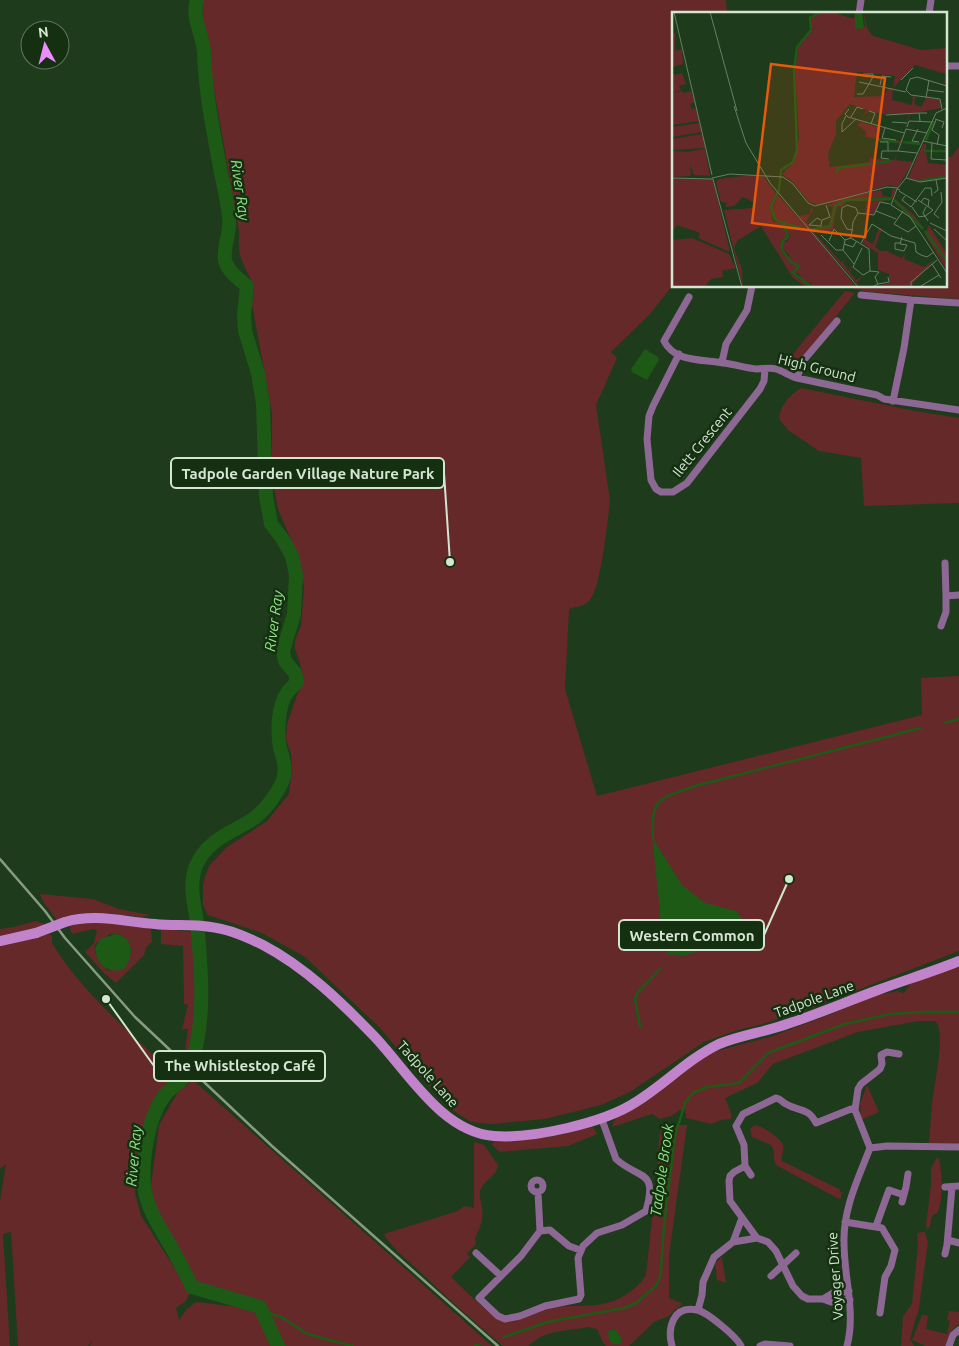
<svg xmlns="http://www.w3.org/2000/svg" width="959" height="1346" font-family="Ubuntu,sans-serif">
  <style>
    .green { fill: #65292a; fill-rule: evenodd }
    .water { fill: #1d5a16 }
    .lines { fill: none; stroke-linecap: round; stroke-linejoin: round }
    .stream { stroke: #1d5a16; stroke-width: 2.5 }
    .river { stroke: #1d5a16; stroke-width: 14 }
    .street { stroke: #8e6894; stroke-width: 7 }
    .secondary { stroke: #c184cb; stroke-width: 10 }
    .rail { stroke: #869c83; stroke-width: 2.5 }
    .secondary-bridge { stroke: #c184cb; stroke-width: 10 }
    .labels { text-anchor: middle; stroke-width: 5; stroke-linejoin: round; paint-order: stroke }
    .street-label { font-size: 14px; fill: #d4e5d1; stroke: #143011 }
    .water-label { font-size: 15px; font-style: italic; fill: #90e286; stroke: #143011 }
    .inset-river { fill: none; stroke: #1d5a16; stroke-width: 2.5 }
    .inset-road { fill: none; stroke: #677f64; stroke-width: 1 }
    .view { fill: #e8590c; fill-opacity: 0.15; stroke: #e8590c; stroke-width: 2.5 }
    .inset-edge { fill: none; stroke: #d4e5d1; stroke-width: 2.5 }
    .leader { fill: none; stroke: #d4e5d1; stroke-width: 2 }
    .callout-dot { fill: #d4e5d1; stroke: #143011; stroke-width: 2 }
    .callout { fill: #143011; stroke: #d4e5d1; stroke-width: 2 }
    .callout-label { font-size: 15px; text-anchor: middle; font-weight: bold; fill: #d4e5d1 }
  </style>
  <rect width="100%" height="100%" fill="#1e3b1b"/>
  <!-- green -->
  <path class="green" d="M203,0H726L727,14H673V285L650,314L611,352L617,358L596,405L610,500C608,520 601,586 590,600C585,606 576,607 569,609L565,689L597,796L922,715L921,678L959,676V951L816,1006L763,1024L738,1030L704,1042L630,1092L601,1105L545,1119L492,1124L471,1122L454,1111L425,1082L381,1029L305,957L262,933L208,915L203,905V884L209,866L227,847L267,821L289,794L292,769L291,754L286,739L287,724L303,678L300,663L295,649V640L301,626L304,587L298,556L278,509L272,477V413L252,304C256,280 251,283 243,263C238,254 239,242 239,231L202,21Z
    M959,147V299L869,292L842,286H945V156L951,157Z
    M845,291L855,293L799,362L795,372L790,371L783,366Z
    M801,388L910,410L959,418V503L864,506L861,458L819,451L788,430L779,419C780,405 789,396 801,388Z
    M40,894L93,899L119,909L150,915L142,917C109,914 90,910 57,920L44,903Z
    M36,921L44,924V927L0,938V929L14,927Z
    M93,921L117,922L151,929L152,942L147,946L144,955L116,983L105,974L85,952L94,943L97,931L94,929L72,934L69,926ZM110,934C125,933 131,940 131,954L109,971C100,964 93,955 95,944Z
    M161,928L191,932L196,939C197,977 201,1027 188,1063L182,1059L185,1052L188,1029H182L188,1005L184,1004L183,946L161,944Z
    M50,934L52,937V943C81,992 134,1036 175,1075L176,1081L156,1098L150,1112L136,1166L135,1193L141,1216L190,1292L186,1301L176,1308L179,1320L186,1310L196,1302L249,1308L259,1314L274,1346H90L93,1340L88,1346H18L11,1232L3,1234L10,1346H0V1201L6,1164L0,1169V944Z
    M959,963V1144L929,1143C930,1130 931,1117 932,1104C934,1085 945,1038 937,1023L935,1021H918L858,1032L773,1064L757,1083L725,1098L731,1113V1119L722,1120L711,1124L686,1118L685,1109L680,1110L671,1116L660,1119L652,1114L612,1127L615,1119L646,1101L709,1053L773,1036L834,1013L872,996L897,991L904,993L912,981Z
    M193,1080L492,1346H284L263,1306L195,1284L156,1214L151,1185L159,1125L178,1092Z
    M867,1085L879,1112L861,1120L860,1104Z
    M667,1125H687L669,1255V1298L683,1304L675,1310L669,1316L654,1322L629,1346H606L603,1343L597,1329L589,1327L555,1332L542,1336L528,1346H503C473,1321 444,1295 416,1268C405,1258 391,1247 384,1234L458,1211L464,1206L474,1208V1142L484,1145L498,1165C497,1177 484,1179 480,1191C479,1196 481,1201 482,1207C484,1219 480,1228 475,1238L476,1244L467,1254L470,1257L451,1277C462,1287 491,1317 503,1321C515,1325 531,1313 543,1309C566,1303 597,1310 618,1299C629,1294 640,1285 646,1275L658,1163L659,1139L661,1130Z
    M754,1125C761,1125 781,1138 783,1145C785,1152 780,1155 782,1161L839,1189L842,1193L841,1198L839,1199L776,1165C772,1158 776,1152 771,1145L752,1137L750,1129Z
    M593,1127L597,1134L568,1146L500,1152L492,1145L493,1142L550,1137Z
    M937,1158L939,1159C942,1172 944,1202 937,1213C930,1215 931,1221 930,1227L927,1229L926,1225L931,1185V1168Z
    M921,1232H925L928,1242L919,1308L910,1339L914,1346H901L903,1316L912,1304L918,1244L917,1234Z
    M722,1257L726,1283L717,1280L715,1263Z
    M949,1311L959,1312V1324L951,1331L945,1346H926L912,1340L922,1315L928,1316L926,1329L947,1334L950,1321L947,1320Z"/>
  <!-- water -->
  <path class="water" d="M645,349L658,357L659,360L647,380L632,372L631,369Z
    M653,839L682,885L705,903L736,911L743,920L741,931L704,949L684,956L672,954L669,956L667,954L669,952C660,936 661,919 659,902C657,881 654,860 653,839Z
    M115,934C134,936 134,956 125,968C109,976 96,964 95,948L100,939Z
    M610,1330H615L620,1335L622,1341L620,1344L615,1345L609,1340L608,1333Z"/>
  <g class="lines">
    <!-- stream -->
    <path class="stream" d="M945,723L959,719
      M653,839C650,797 660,799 695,786L921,728
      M640,1026L635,999L638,992L660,969
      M263,1311L283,1318L307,1334L352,1346
      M504,1337L548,1322L624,1308L636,1303L656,1286L660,1277L661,1269L664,1226L675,1136L685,1103L693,1093L707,1087L739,1083L768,1053L845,1024L890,1014L923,1012H959
      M475,1346L480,1344"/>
    <!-- river -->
    <path class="river" d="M197,0C191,18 203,34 204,52C205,92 214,134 221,173C224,188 228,203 229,218C231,232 223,246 225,260C227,271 239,279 247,286L244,315L245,331L258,373L263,404L266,496L271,524L282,538L292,556L296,575L294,614L283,651L285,661L295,673L297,682C294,685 290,689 287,693C278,705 277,732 280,748C283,759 287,768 283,780C277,795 263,813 250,821C229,834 206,841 196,866C187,889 197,910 198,933C201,969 204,1006 197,1042C195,1053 192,1068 184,1077C179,1084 170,1088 165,1095C148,1116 142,1159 144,1185C147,1212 163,1231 175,1254C181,1265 187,1276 192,1287L260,1307L278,1346"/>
    <!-- street -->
    <path class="street" d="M859,14L861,0
      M929,14L931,0
      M945,66H959
      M861,295L911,300L904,348L893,401
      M689,297L664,341C675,363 703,359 723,363C734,364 745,368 757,369C763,369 771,367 776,369C783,371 789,376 797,378L877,395L884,399L959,410
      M911,300L959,303
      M679,354L653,406L649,416L647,439L651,480L656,489L661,492H673L687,483L760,389L764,381L765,369
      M722,362L726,344L747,310L752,286
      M797,378L803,361L837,321
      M945,563L946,596L959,595
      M941,626L946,612V596
      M855,1110L858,1089L861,1084L880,1069L882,1064L881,1055L887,1052L899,1054
      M745,1166L751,1175
      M531 1186a6 6 0 1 1 12 0a6 6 0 1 1-12 0Z
      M945,1187L959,1186
      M538,1192L540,1231
      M902,1202L906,1187L908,1174
      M845,1222L882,1228L895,1250L891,1266L885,1277L880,1313
      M876,1226L889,1190L904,1195
      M948,1240L959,1243
      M733,1242L742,1218
      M580,1250L569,1246L550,1230L540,1231L521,1256L479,1298L498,1316L505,1319L520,1316L545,1306L579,1299L581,1295L578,1258L583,1246L597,1233L622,1225L646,1211C658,1168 639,1180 616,1159L601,1117
      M476,1253L501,1276
      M945,1254L947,1245L952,1187
      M771,1276L796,1253
      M823,1299L833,1293L849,1291
      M850,1300L831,1302L823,1299H808L802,1296L793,1286L776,1251L768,1242L757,1238L730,1201L729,1181L730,1176L734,1172L745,1166L744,1145L736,1126L743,1114L776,1098C782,1099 781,1102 786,1104C799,1112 808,1107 816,1123L851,1109L855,1110L870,1148
      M698,1310L702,1295L703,1282L714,1257L733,1242L757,1238
      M672,1346C667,1328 673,1305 697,1310C707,1312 737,1337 741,1346
      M760,1346L765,1344L790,1346
      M847,1346C856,1312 844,1278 844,1243C843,1209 858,1179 870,1148L887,1146L959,1147
      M949,1346L953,1335L959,1330"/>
    <!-- secondary -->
    <path class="secondary" d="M65,922C96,913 124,922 155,924C173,926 192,924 211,927C229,929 247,937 263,945C305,967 341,1002 373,1035C407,1070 441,1132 494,1136C532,1139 604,1123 636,1102C665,1084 688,1059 719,1044C741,1035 765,1032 787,1024C818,1014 848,1001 878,990C905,980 932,972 959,961
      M0,941L36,933"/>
    <!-- rail -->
    <path class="rail" d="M0,859L45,911L65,938L135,1017L272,1146L498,1346"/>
    <!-- secondary-bridge -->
    <path class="secondary-bridge" d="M36,933L65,922"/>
  </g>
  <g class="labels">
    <!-- street labels -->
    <g class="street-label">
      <text transform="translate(817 368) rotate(14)" y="5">High Ground</text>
      <text transform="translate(702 442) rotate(-51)" y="5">Ilett Crescent</text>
      <text transform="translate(814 999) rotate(-20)" y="5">Tadpole Lane</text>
      <text transform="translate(428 1074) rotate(48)" y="5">Tadpole Lane</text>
      <text transform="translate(835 1276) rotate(-94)" y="5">Voyager Drive</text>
    </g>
    <!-- water labels -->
    <g class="water-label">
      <text transform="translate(240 190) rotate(82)" y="5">River Ray</text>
      <text transform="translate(274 621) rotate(-82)" y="5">River Ray</text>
      <text transform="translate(134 1156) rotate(-85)" y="5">River Ray</text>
      <text transform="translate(662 1170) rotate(-82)" y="5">Tadpole Brook</text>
    </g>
  </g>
  <!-- overview -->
  <g transform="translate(672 12)">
    <rect width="275" height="275" fill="#1e3b1b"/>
    <path d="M149,0H169L166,2L182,7L183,0V16L193,15L192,0L195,16L201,24L249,38L275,36V68L272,72L274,62L243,53L221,76L223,64L185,60L182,85L210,84L218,75L221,77L220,88L240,93L241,84H244L242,92L249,95L254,86L268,87L269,96L238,102L231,121L237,102H213L211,108L212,102L196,99L188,108L195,98L178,92L164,109V122L156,142L158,155L198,150V146L222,148L226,139L223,148L241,150L226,175L217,173L147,193L137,190L121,170L110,162L122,150L127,126L123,57L126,35L138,20L140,5ZM0,21H3V39L10,37L11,52L0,55ZM0,59L3,63L10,61L14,72L7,74L9,78L0,81ZM10,79L12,81L19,79L23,90L18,92L20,97L24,96L27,109L0,113V81ZM188,110L209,116L206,126L228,129L231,122L226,138L227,131L194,125V119L185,113ZM27,111L30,120L0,125V115ZM30,122L34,136L0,138V127ZM251,132H254V139L259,138L254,140L256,151L275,153V166L248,170L236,166ZM33,137L38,164L22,163L18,153L19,164L0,165V139L16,140ZM78,163L92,165L104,182L98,195L101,210H110L104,207L100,198L106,183L135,216L127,204L138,202L139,194L141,198L134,210L140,216L157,213L161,195H164L161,217L154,221L150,218L142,220L169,250L174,247L171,251L177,259L181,252L178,260L184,268L192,264L185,270L188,275L137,216L184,275H141L139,271L131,268L126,261H122L127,254L119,250L117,243L111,237V230H115L118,225L110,210L116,225L109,229L110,238L120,252L126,254L120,262L139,275H134L121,266L89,214L65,229L62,236L70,258L71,275L52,198L81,196L83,191L71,185L62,194L53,195L55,191L49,190L44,170L47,167ZM0,167H41L58,240L26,226L28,221L5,213L0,220ZM221,176L224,177L220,188L208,189L201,202L193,201L195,187L175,189L169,195L155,194L165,188L209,178L211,184L219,185ZM222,186L242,203L252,217L224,192ZM257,213L275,242V259L253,222ZM207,216H210L203,235L208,239H216L222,226L216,240L230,246L234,241L232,247L252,255L264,246L238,275H201L217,271V262L206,258V241L190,231L193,225L195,223L193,227L201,232ZM0,223L1,228L20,226L57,242L64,256L50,259L51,265L39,267L33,275H0Z" fill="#65292a"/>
    <path d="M183,0H190L192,16L183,17Z" fill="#1d5a16"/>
    <path class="inset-river" d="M206,128L226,130M254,128L262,109M231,130L248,132M252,139H275M201,151L219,149M164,161L166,156L198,152M248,169L272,165M222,188L251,217M111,211L137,218M139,218L158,214L164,193L175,188L219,187M253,219L275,249M140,275L121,261L127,254L120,251L110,238V230L116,225L111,211L103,207L99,195L107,178L109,158L121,150L125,137L122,58L125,35L139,18L138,6L148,0"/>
    <path class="inset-road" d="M2,0L40,163M38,0L65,99M229,68L241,56M187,70L234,80M208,73L210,64L219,65M256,78L272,80M185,82H191L201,65V62H191M254,86L257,68M62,94L74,131L98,171L186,275M177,97L173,102L176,105L232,121M270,97L268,87L239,83L234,78L238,67L245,65L275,74M197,99L203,101L199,112M214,103L247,101M174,104L170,112V120L184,107M179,105L185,95L191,97M263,107L272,110L270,116M264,108L260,118L267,123L265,133M248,109L247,101H255M220,110L235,111M235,115L237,109L260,110M213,116L210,126L224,128M246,117L240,129L247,130M251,129L275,134M208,130H216V139M260,131L259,147L275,148M245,141L226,139L234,117L255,121M217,147L209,146L210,139H226M0,166L41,167L70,275M40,166L58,162L111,165L121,172L136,191L143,194L215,175L226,176M234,166L248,170L275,166M225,177L219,193L238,205L275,261M228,178L225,177L234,166L264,101L275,96M227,179L245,190M262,181L266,178L264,168M233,184L230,188L239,195L253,176H259L260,184M246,188L261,198L252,205M249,190L252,186L257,188L256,195M240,195L247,205L252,204M254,195L251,201L256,209M204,199L224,207M231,199L222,212L236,220L244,214M267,206L262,202L270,190L269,180M258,211L275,219M137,213L149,214L150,208L158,205L154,193M137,213L145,206L149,208M262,217L275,229M181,218L175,217L169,206L170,196L175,193L184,196L186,201M149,223L164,238H171M179,226L173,228L171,238L182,252M157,229L162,217L173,228M189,231L200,212L219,224L243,231M228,231H223V237L232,239L235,233L228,232L230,225M243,231L244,240L249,243L255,245L262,240M172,232L181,235L184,230M190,236L181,255L191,263L198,259M260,252L269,266M206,272L217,270L216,265M249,274L267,263M200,275L206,272L203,265L207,260L198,259L197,237L179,226L181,210L186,201L202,203L208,190L218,192M239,275V270L265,248"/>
    <path class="view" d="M99,52L213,66L193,225L80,211Z"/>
    <rect width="275" height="275" class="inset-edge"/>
  </g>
  <!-- callouts -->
  <path class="leader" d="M450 562L444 473M789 879L764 935M106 999L154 1066"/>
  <g class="callout-dot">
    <circle cx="450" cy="562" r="5"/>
    <circle cx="789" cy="879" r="5"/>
    <circle cx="106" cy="999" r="5"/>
  </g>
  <g class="callout">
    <rect x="171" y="458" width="273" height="30" rx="5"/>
    <rect x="619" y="920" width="145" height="30" rx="5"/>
    <rect x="154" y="1051" width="171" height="30" rx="5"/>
  </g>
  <g class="callout-label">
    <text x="308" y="479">Tadpole Garden Village Nature Park</text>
    <text x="692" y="941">Western Common</text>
    <text x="240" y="1071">The Whistlestop Café</text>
  </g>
  <!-- north arrow -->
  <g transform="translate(45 45) rotate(353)"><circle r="24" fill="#143011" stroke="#61785e"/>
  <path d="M0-4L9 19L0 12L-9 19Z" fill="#eb8dfb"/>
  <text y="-8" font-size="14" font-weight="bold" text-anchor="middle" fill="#d4e5d1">N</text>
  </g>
</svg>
